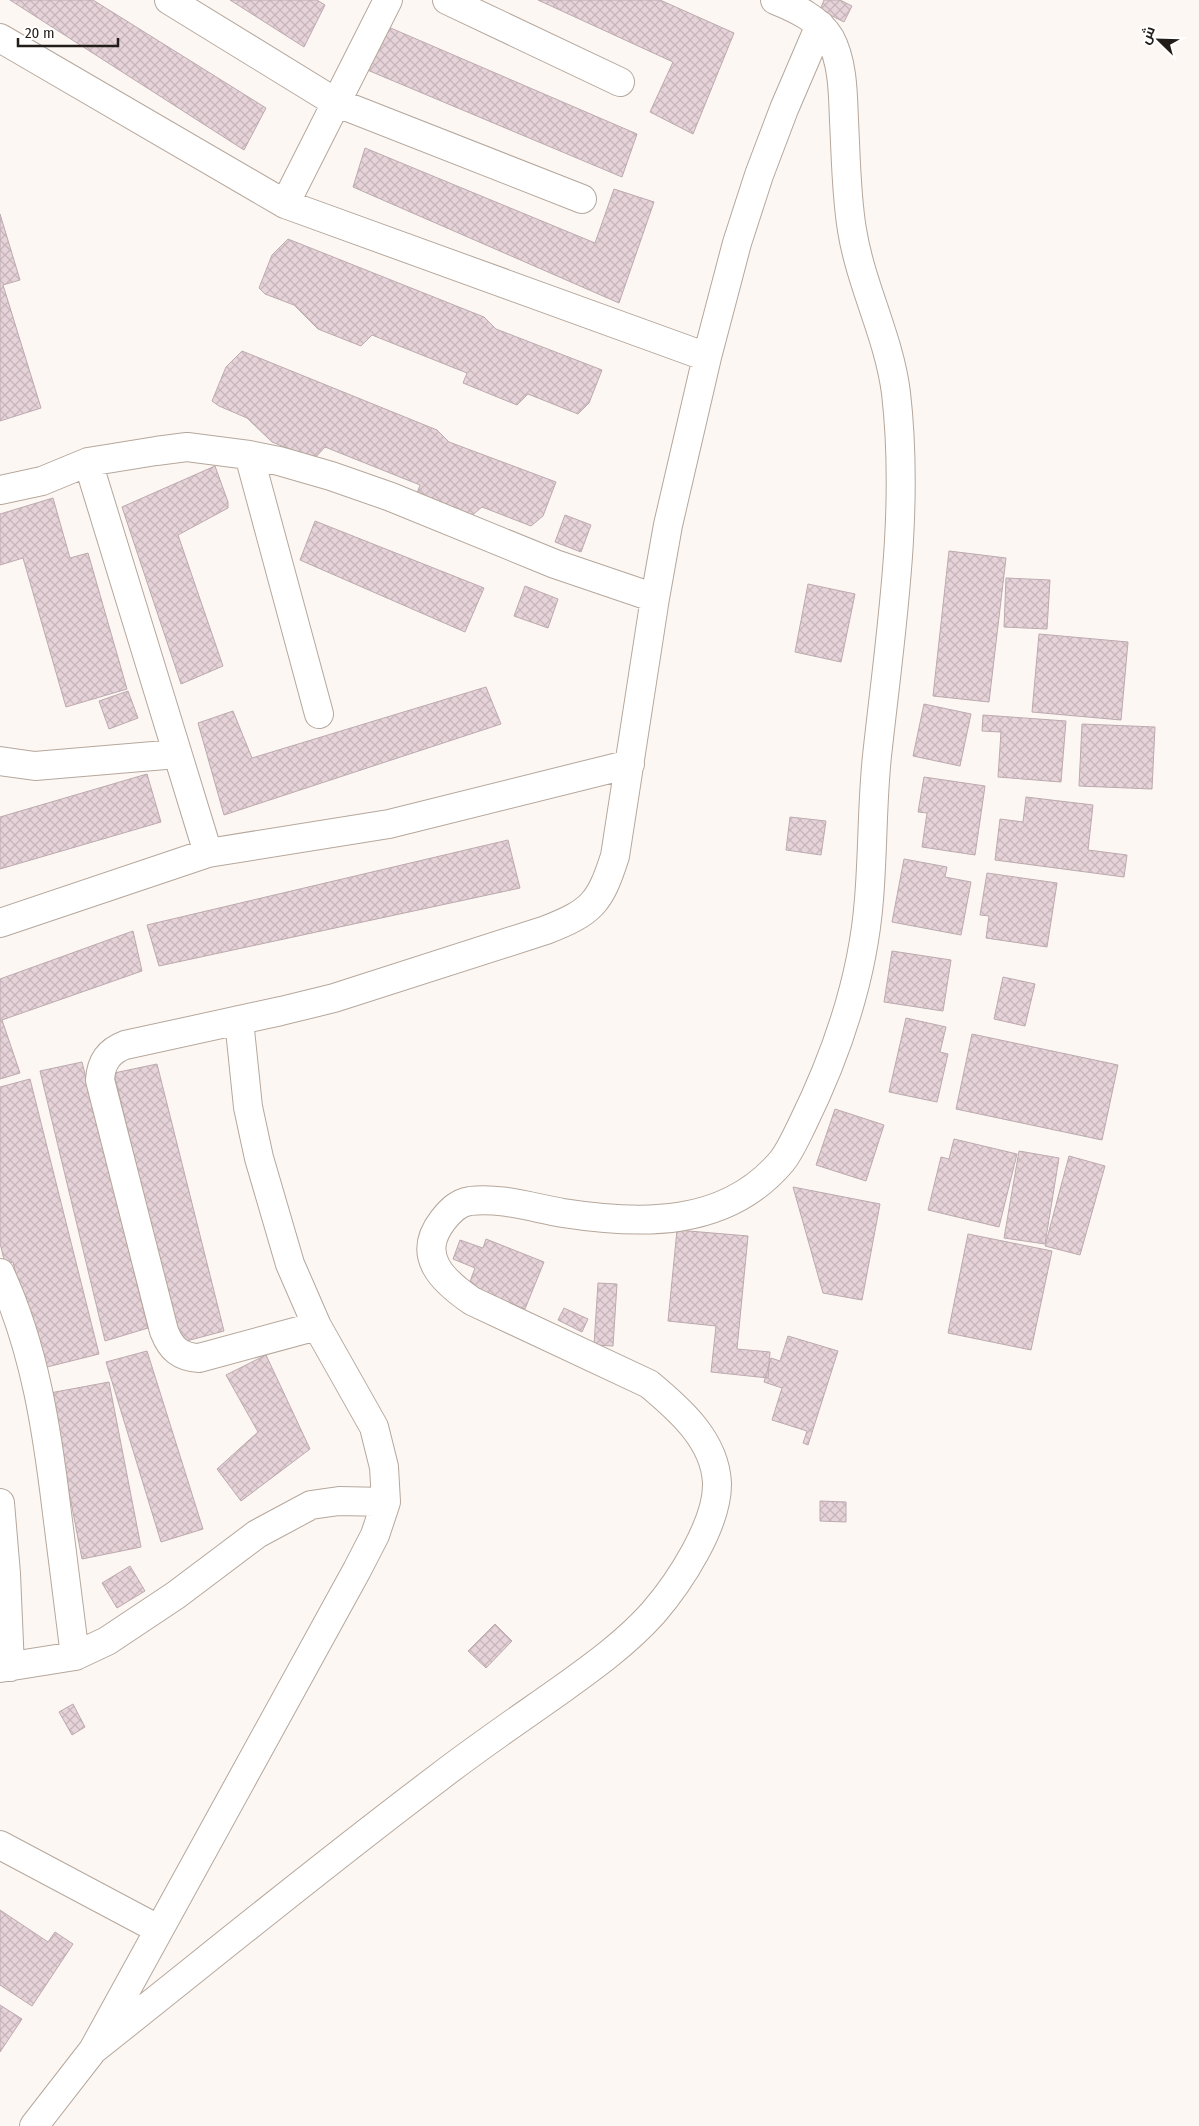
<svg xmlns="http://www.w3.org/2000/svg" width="1199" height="2126" font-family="'Fira Sans Condensed',Cairo,sans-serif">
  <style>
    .building { fill: url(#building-cross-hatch); stroke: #bcaaaf }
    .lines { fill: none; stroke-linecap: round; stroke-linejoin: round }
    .minor-casing { stroke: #b5a79c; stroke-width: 30 }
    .minor { stroke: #fff; stroke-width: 28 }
  </style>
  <defs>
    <pattern id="building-cross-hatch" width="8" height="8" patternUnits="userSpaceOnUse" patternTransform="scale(1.25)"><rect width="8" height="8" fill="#e6d3d9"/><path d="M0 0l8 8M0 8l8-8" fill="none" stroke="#c5b5ba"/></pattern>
  </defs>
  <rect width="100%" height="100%" fill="#fdf7f3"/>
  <!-- building -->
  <path class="building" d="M10,0H93L266,108L244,150Z
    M230,0H317L325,5L304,47Z
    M538,0H660L734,33L693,134L650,112L673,62Z
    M824,0H840L852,6L844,22L820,10Z
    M386,26L637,134L622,177L365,69Z
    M365,148L595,243L614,189L654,202L619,303L353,187Z
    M0,214L20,280L3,285L41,408L0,421Z
    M288,239L484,317L496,329L602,370L589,403L578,414L528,394L517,405L463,383L467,373L372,335L361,346L318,329L294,305L265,294L259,288L272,255Z
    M242,351L437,430L449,442L556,482L543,516L531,526L482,507L470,517L416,496L420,485L325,447L314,459L272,442L247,418L219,406L212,401L226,367Z
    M215,466L228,502V508L178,535L223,666L181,684L122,507Z
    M53,498L70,558L88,553L127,689L66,707L23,558L0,565V514Z
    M565,515L591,525L581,552L555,542Z
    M315,521L484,588L465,632L300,560Z
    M949,551L1006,558L989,702L933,696Z
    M1006,578L1050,580L1047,629L1004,627Z
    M808,584L855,594L841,662L795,652Z
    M525,586L558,599L548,628L514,616Z
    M1039,634L1128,642L1121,720L1032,712Z
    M486,687L501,724L224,815L198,723L233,711L252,758Z
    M128,691L138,718L109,729L99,701Z
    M924,704L971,714L960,766L913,756Z
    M983,715L1066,721L1061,782L998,777L1001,732L982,731Z
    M1082,724L1155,727L1152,789L1079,786Z
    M147,774L161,822L0,869V817Z
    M924,777L985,786L975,855L922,847L927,813L918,812Z
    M1026,797L1093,805L1088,850L1127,855L1124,877L995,860L1000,819L1023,822Z
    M790,817L826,821L821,855L786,850Z
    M508,840L520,888L159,966L147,925Z
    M904,859L947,867L945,877L971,882L961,935L892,922Z
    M987,873L1057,883L1047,947L986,938L989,916L980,915Z
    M133,931L142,971L2,1020L20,1073L0,1079V979Z
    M892,951L951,960L943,1011L884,1002Z
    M1003,977L1035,984L1025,1026L994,1019Z
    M906,1018L946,1027L940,1052L948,1054L937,1102L889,1092Z
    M972,1034L1118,1065L1102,1140L956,1109Z
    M82,1062L148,1328L105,1341L40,1071Z
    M157,1064L224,1331L179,1343L114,1073Z
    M30,1079L99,1354L39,1369L13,1262L5,1264L0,1243V1087Z
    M835,1109L884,1125L866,1181L816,1165Z
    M954,1139L1017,1154L999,1227L928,1210L941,1157L949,1159Z
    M1019,1151L1059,1158L1045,1244L1004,1238Z
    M1069,1156L1105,1166L1080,1255L1045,1246Z
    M793,1187L880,1204L862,1300L823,1293Z
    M677,1230L748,1236L737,1349L770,1352L768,1378L711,1372L716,1326L668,1321Z
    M968,1234L1052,1251L1031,1350L948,1333Z
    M486,1239L544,1262L525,1309L468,1287L475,1268L453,1259L460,1240L483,1248Z
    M598,1283L617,1284L613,1346L594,1345Z
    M564,1308L588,1319L582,1332L558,1320Z
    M788,1336L838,1351L808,1445L803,1443L807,1431L772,1420L782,1388L764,1382L771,1358L780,1361Z
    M147,1351L203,1529L161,1542L106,1362Z
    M266,1355L310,1449L241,1501L217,1469L258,1432L226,1375Z
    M109,1382L141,1547L82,1559L50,1393Z
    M820,1501L846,1502V1522L820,1521Z
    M130,1566L145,1591L117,1608L102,1583Z
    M495,1624L512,1641L486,1668L468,1651Z
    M73,1704L85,1727L72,1735L59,1712Z
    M0,1910L48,1942L55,1932L73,1944L32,2006L0,1985Z
    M0,2005L22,2019L0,2052Z"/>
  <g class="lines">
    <!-- minor casing -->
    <g class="minor-casing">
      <path id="minor" d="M169,0L335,102L582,199
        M447,0L620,82
        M0,38L285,204L707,357
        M285,204L388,0
        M249,455L319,714
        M88,462L208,853
        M0,490L42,481L88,462L156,451L187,447L249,455L279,461L331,476L391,497L555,564L655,598
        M0,761L35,766L177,754
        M0,923L208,853L389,824L630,764
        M0,1273C35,1349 47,1430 57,1513C63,1561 69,1609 75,1656
        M317,1326L199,1358C180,1357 171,1349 164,1331L100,1080C101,1062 109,1051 125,1045L281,1011L334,998L546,930C592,912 600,903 615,856L655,598L668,525L707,357L737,243L759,175L784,109L820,25
        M0,1503L6,1574L10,1667
        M0,1668L75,1656L107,1641L176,1595L257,1534L311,1505L339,1501L386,1502
        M0,1845L158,1929
        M93,2050C208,1959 321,1866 438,1778C478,1747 521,1718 562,1689C594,1666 626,1643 653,1613C679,1583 718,1524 717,1483C715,1440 679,1409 649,1384L472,1301C443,1281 415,1256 443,1220C451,1210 458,1203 470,1201C500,1197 534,1208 563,1213C640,1225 726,1228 782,1161C790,1151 796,1137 802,1125C837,1054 863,979 869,899C873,851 872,803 877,756C890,636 910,514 896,393C889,337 861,286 852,230C846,194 846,157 844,121C843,94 843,62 830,38C819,19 795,8 775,0
        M34,2126L93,2050L357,1570L375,1535L386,1502L384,1467L374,1427L317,1326L290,1264L259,1158L248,1107L239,1020"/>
    </g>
    <!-- minor -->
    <use href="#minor" class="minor"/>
  </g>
  <!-- north arrow -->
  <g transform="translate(1159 40) rotate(293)" stroke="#ffffff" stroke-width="4" paint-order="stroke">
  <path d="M0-4L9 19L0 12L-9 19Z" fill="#221d19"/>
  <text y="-8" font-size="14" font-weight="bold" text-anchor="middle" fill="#221d19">ش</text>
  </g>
  <!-- scale -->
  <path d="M18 38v8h100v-8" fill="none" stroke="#221d19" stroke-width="2.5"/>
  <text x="25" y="38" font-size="15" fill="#221d19" stroke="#ffffff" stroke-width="4" paint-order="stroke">20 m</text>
</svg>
